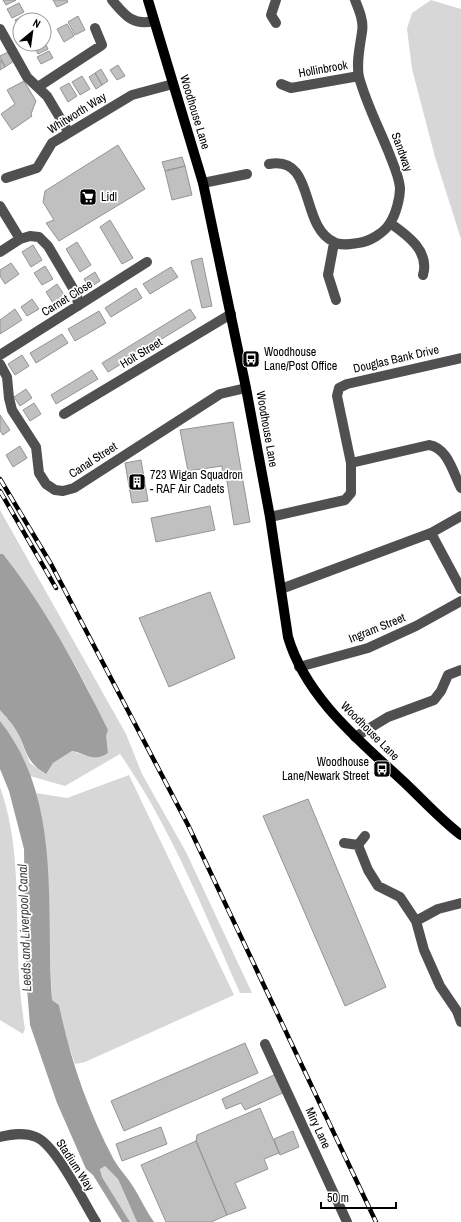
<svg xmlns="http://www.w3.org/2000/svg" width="461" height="1222" font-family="'Archivo Narrow',sans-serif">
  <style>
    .green { fill: #d7d7d7 }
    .water { fill: #9e9e9e }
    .building { fill: #c0c0c0; stroke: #949494 }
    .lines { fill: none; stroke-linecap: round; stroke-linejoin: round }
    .minor { stroke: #505050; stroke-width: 10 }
    .major { stroke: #000; stroke-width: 10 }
    .rail-casing { stroke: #000; stroke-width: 4.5 }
    .rail { stroke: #fff; stroke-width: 3; stroke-dasharray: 9; stroke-linecap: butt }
    .labels { text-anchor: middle; stroke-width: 3.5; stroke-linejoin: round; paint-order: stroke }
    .street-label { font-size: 12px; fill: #000; stroke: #fff }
    .poi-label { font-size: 12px; fill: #000; stroke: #fff; text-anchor: start }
    .water-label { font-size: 13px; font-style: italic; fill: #3f3f3f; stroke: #fff }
  </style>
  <rect width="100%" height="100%" fill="#fff"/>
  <!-- green -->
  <path class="green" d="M431,0L461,9V239L435,157L412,69L407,29L412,13Z
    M0,510L126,734L142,774L186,852L252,993H240C204,912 171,827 120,754L65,786L30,776L15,743L0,721V710L16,729L30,763L45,774L53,763L72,751L93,758L108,753C103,709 78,670 56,633C39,606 23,579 3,554H0Z
    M129,775L234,995L85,1062L75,1064L64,1032L59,1005L52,1000L45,838L36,793L67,798Z
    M0,787C19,840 16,895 18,950C18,977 21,1003 25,1029L23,1034L0,1020Z
    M105,1166L118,1179L137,1222H130L102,1177L100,1168Z"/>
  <!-- water -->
  <path class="water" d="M0,554H3C45,607 78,669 108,730L106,736L108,753C92,763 88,754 72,751L53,763L46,774C25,762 27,749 16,730C12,723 5,716 0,710Z
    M0,721C63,800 45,907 52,1000L59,1005C70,1059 88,1111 114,1160C120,1170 128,1178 134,1188C141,1199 146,1211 154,1222H137L118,1179L105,1166L100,1169L102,1177L130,1222H122L93,1175L86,1169L57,1103L30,1025L26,976L24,849L9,791L0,769Z"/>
  <!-- building -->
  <path class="building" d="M3,0H16L6,5Z
    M53,0H67L68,2L57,7Z
    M19,3L24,12L12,18L7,9Z
    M26,15L29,20H20V29L15,20Z
    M78,16L85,30L75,35L68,22Z
    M67,24L74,36L64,42L57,29Z
    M44,41L48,49L38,54L33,44H44Z
    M49,51L53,58L41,64L37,57Z
    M8,52L14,61L5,67L0,56Z
    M0,59L5,67L0,70Z
    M118,65L125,76L117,80L110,70Z
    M101,69L108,81L102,85L95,73Z
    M95,73L102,85L96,89L89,77Z
    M82,76L90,89L80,95L72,82Z
    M24,81L36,101L31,114L32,116L12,130L1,114L15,104L7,90Z
    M69,83L77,96L68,102L60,88Z
    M118,145L145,189L59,241L46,223L54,220L43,202L45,191Z
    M182,157L185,166L165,171L162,162Z
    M185,166L192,195L172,200L165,171Z
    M110,220L133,258L122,264L100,227Z
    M77,242L91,265L80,272L66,249Z
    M33,245L42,260L31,267L22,252Z
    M202,258L212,306L202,308L191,261Z
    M11,263L19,274L5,284L0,276V270Z
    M45,266L53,279L42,285L34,273Z
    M171,267L178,277L150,294L143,284Z
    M95,272L100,281L89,288L84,279Z
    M57,284L67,299L55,306L46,292Z
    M136,288L142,298L111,317L105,308Z
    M32,299L39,309L27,316L21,307Z
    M15,309L22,320L0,334V320Z
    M190,309L196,318L108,372L102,363Z
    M99,311L106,323L75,341L68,329Z
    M62,334L68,343L36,363L30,353Z
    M22,355L29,366L15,375L8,364Z
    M92,370L98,379L56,404L51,395Z
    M26,389L32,398L20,406L14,397Z
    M34,403L41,414L30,421L23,410Z
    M0,415L10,430L3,435L0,431Z
    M233,422L250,522L234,525L226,475L223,476L222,466L188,471L180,430Z
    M20,446L27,458L13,467L6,455Z
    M141,460L148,501L132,503L125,463Z
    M210,506L215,530L156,542L151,518Z
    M210,592L235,658L169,687L139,618Z
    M308,799L386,987L345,1006L263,816Z
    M245,1043L258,1073L124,1131L111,1101Z
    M276,1074L285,1092L245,1110L241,1103L226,1109L222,1099Z
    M260,1108L279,1153L264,1159L268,1169L235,1183L246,1208L227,1215L196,1141L197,1135Z
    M161,1127L167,1144L122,1161L116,1144Z
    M293,1131L299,1147L280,1155L274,1139Z
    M196,1141L227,1215L211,1222H166L141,1165Z"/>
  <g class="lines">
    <!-- minor -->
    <path class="minor" d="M112,0C125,15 132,26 154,21
      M276,0L271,15L276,23
      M0,29L27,77L47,96L69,133
      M281,84L291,88L359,76
      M38,87L102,45L95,28
      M269,164C316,155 299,226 334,242C340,246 351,244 358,243C369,242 384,233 390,223C396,214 400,198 400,188C399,176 393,164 389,153C379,128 366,103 359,77C356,63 360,46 362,32C364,21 359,10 355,0
      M6,178L37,168L52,143L132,95L173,84
      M203,183L247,174
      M0,206L20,239
      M390,223C407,235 430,251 423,275
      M334,243L328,275L336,300
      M0,252L20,239L30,236L39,237L48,246L77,295L78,306
      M0,355L147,262
      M0,364L7,377L9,398L12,410L36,447L39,473L46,484L55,490L63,491L74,488L220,394L246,388
      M64,414L231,314
      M351,463L429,445C448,448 453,473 461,488
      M270,517L345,500L351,493V463L337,396L339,388L347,384L461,358
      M431,533L461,589
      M281,589L431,533L461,516
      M299,667L368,648L416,626L461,601
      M355,737L388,717L434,700L441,691L448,675L461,670
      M344,843L358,845L365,836
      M358,845L368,870L378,886L400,897L416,921L424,950L440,986L457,1011L461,1022
      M416,921L438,909L461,903
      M265,1044L347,1222
      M0,1137C12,1134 24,1132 36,1137C56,1145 84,1203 96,1222"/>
    <!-- major -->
    <path class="major" d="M148,0L203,183L246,388L270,517L288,637C306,698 360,741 405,783C423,800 441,820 461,835"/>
    <!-- rail casing -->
    <g class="rail-casing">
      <path id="rail" d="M0,479L51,564L188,825L376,1222
        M0,491L56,588"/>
    </g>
    <!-- rail -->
    <use href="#rail" class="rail"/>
  </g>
  <!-- icons -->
  <defs>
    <g id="supermarket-square" transform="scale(0.9)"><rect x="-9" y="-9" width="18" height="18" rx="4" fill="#000" stroke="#fff"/><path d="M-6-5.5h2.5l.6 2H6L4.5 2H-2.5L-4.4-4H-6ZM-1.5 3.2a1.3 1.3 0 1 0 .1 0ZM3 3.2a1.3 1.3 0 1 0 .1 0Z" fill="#fff"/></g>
    <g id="bus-square" transform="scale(0.9)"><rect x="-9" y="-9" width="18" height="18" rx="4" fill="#000" stroke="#fff"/><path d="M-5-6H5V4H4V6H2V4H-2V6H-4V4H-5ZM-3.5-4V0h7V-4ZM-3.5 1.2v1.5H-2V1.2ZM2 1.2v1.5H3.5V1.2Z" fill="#fff"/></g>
    <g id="building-square" transform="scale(0.9)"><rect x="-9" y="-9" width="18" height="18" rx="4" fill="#000" stroke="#fff"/><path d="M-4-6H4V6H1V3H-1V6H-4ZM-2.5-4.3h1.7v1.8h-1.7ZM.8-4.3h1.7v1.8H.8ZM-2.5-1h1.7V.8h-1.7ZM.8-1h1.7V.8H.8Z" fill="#fff"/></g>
  </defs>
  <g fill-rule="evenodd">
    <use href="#supermarket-square" x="88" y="197"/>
    <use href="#bus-square" x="251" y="359"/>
    <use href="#building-square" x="137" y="482"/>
    <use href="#bus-square" x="382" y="769"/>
  </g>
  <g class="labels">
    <!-- street labels -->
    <g class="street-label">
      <text transform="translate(323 69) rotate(-10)" y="4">Hollinbrook</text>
      <text transform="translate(195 112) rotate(73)" y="4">Woodhouse Lane</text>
      <text transform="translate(77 113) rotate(-32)" y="4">Whitworth Way</text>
      <text transform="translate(402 152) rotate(70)" y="4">Sandway</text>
      <text transform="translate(67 298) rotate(-32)" y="4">Carnet Close</text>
      <text transform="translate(141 353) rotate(-31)" y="4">Holt Street</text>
      <text transform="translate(396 359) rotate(-13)" y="4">Douglas Bank Drive</text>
      <text transform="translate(267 429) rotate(80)" y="4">Woodhouse Lane</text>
      <text transform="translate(93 460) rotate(-33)" y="4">Canal Street</text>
      <text transform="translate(377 628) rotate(-22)" y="4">Ingram Street</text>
      <text transform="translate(370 731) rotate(45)" y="4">Woodhouse Lane</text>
      <text transform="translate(318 1128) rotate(65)" y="4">Miry Lane</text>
      <text transform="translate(75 1165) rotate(57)" y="4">Stadium Way</text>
    </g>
    <!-- poi labels -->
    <g class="poi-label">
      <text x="101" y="201">Lidl</text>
      <text x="264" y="356">Woodhouse<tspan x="264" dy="14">Lane/Post Office</tspan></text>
      <text x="150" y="479">723 Wigan Squadron<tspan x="150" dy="14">- RAF Air Cadets</tspan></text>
      <text x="369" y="766" text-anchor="end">Woodhouse<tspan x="369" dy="14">Lane/Newark Street</tspan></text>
    </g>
    <!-- water labels -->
    <g class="water-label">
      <text transform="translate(24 928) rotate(-92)" y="5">Leeds and Liverpool Canal</text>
    </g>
  </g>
  <!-- north arrow -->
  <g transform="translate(32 32) rotate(29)"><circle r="19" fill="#ffffff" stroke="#999999"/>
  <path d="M0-3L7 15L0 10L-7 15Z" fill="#000000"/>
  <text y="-6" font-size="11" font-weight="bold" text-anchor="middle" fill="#000000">N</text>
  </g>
  <!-- scale -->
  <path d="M321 1202v6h75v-6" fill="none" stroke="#000000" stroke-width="2"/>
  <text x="327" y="1202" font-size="12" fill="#000000" stroke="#ffffff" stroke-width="3" paint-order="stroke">50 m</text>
</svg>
